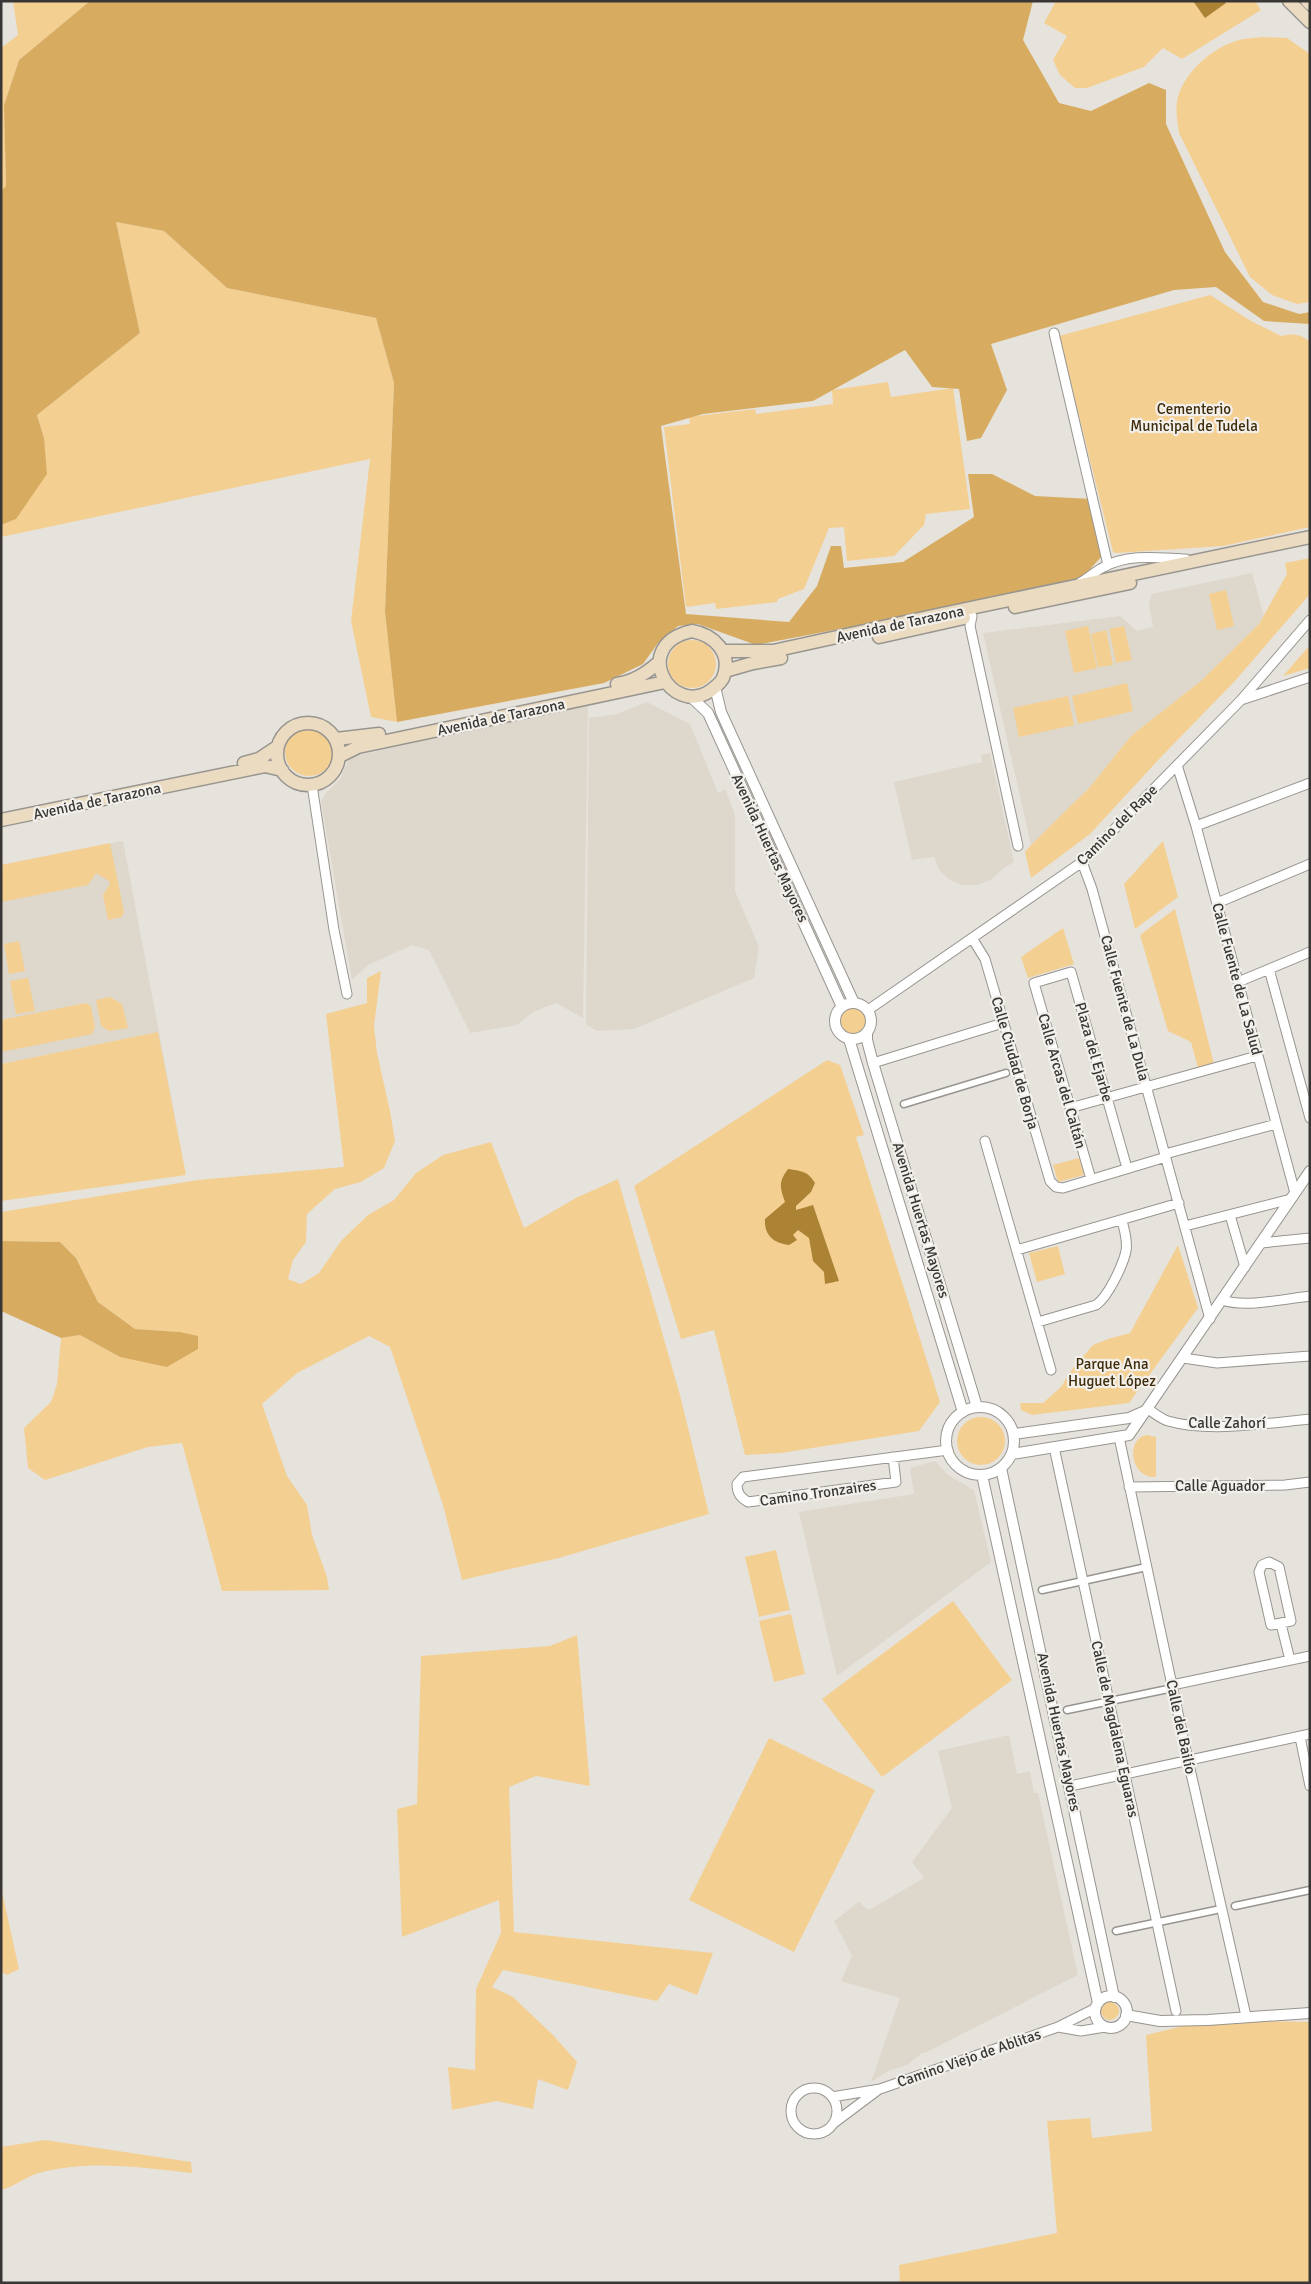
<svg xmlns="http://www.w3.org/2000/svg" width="1311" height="2284" font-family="Signika,sans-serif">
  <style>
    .built { fill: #ded7cb }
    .green { fill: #f4cf92 }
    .forest { fill: #d8ac60 }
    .water { fill: #ac8234 }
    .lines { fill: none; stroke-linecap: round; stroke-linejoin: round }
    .pedestrian-casing { stroke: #989590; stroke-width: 9 }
    .minor-casing { stroke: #989590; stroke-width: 11 }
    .tertiary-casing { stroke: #989590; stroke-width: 12 }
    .secondary-casing { stroke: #989590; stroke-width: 15 }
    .pedestrian { stroke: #fff; stroke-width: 6 }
    .minor { stroke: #fff; stroke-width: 9 }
    .tertiary { stroke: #fff; stroke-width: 10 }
    .secondary { stroke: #ebdcc1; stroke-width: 12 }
    .labels { text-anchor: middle; stroke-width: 4.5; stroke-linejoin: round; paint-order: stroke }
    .park-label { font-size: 15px; fill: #3e2c0a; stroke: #f3f0eb }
    .street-label { font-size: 15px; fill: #383735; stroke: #f3f0eb }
  </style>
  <rect width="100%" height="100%" fill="#e6e3dd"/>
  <!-- built -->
  <path class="built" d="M1252,573L1264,616L1259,624L1202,680L1131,736L1089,788L1031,845L983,633L1120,616L1137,631L1153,627L1149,603L1152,594Z
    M647,702L690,724L718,793L725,789L735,815V891L759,947L754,978L634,1029L597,1031L586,1024L589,718L617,714Z
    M588,704L583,1018L556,1003L533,1012L517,1025L470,1033L429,950L412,945L368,965L352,980L321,802L326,793L340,779L350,757Z
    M990,753L1014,862L1004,868L992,879L977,885H962L950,880L939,870L934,857L912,860L894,782L982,762L981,755Z
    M123,841L186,1175L158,1032L1,1064V865Z
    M935,1461L948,1475L974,1490L991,1562L837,1676L799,1512L914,1494L910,1468Z
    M1009,1735L1017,1774L1030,1771L1034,1793H1038L1078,1975L925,2053H922L907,2065L888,2071L871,2082L900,1998L841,1981L852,1956L834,1921L860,1901L862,1905L869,1910L924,1878L912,1862L952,1808L938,1751Z"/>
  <!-- green -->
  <path class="green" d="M13,1H90L19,60L4,105L6,187L1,191V48L18,35Z
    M1056,1H1255L1261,10L1182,59L1163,48L1144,67L1087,88H1075L1060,75L1053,60L1067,36L1044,23Z
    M1263,37L1287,38L1310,54V302L1297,304L1272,295L1250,277L1179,133C1177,119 1174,104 1180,91C1189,69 1211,50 1233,42C1242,38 1254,38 1263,37Z
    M116,222L164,231L227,288L376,318L394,383L385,612L397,722L371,717L351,621L370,459L1,537V525L16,519L44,438L37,415L140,333Z
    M1210,295L1251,321L1281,336C1293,333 1301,334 1310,342V527L1223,546L1116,553L1113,552L1059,336Z
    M888,382L891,397L953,388L970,509L926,514L924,525L894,556L847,561L844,527L829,528L804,589L778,599L777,602L716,609L715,603L686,607L664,427L690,424L689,417L755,409L756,414L833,404L832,390Z
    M1310,558V594L1234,682L1162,756L1090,834L1031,878L1025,852L1031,845L1089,788L1131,736L1202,680L1259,624L1287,574L1285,563Z
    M1226,590L1234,626L1217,630L1209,594Z
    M1088,626L1097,668L1074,673L1065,631Z
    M1124,626L1132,660L1116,663L1109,629Z
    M1106,630L1113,665L1098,667L1091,634Z
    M668 664a24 24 0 1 1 48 0a24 24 0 1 1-48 0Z
    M1310,645V668L1283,676Z
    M1127,683L1133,711L1078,724L1072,696Z
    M1068,696L1074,725L1019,737L1013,708Z
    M285 752a24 24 0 1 1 48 0a24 24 0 1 1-48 0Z
    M1163,841L1178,897L1135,929L1124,884Z
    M110,843L124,912L122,917L108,920L103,895L110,884L109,881L96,873L88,885L1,902V865Z
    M1175,909L1214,1064L1198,1068L1191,1042L1168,1031L1140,935Z
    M1063,928L1074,964L1028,978L1021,957Z
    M19,941L25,971L9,974L4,944Z
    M381,971L374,1026L377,1053L390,1111L395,1141L384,1168L361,1182L335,1189L307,1214L306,1242L293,1260L288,1279L301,1284L319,1273L341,1241L368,1215L394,1200L416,1173L443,1155L491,1142L524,1228L576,1198L618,1179L680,1395L709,1514L559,1558L462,1580L443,1505L390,1347L369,1336L297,1373L262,1404L287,1476L307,1505L312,1535L327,1577L329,1590L222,1591L182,1443L148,1447L45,1480L28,1468L24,1428L51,1402L57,1384L61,1338L80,1335L120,1357L180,1332L135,1329L98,1302L76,1258L60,1242L1,1241V1212L198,1180L344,1167L326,1014L367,1003V978Z
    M28,978L35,1011L16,1014L10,981Z
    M110,997L122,1004L128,1028L109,1031L101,1026L96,1000Z
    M86,1003L91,1006L95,1027L92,1034L1,1052V1020Z
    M840 1021a13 13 0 1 1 26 0a13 13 0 1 1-26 0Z
    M158,1032L186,1175L1,1201V1064Z
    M827,1060L840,1065L864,1135L856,1137L940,1402L919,1431L781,1453L745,1455L714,1330L681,1339L634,1186Z
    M1079,1158L1084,1175L1058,1182L1053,1165Z
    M1178,1245L1198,1308L1129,1403L1032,1415L1021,1410L1020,1403H1043L1061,1387L1073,1368L1093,1345L1108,1339L1130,1333Z
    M1058,1246L1065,1274L1037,1282L1029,1253Z
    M957 1441a24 24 0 1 1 48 0a24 24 0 1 1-48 0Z
    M1147,1435L1156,1437V1477C1130,1479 1125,1438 1147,1435Z
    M776,1550L790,1610L759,1617L745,1557Z
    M953,1601L1012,1680L882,1777L822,1699Z
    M791,1614L805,1674L774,1682L759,1621Z
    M577,1635L590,1786L536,1776L509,1787L514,1932L713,1953L697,1995L669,1984L657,2001L503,1970L492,1987L513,1997L553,2035L577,2062L568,2090L538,2079L533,2109L497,2101L452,2110L448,2067L475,2070L476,1989L501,1933L499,1900L402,1937L397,1809L417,1804L421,1656L550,1646Z
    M769,1738L875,1790L794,1952L689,1900Z
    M1,1887L19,1969L7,1975L1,1972Z
    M1101 2011a9 9 0 1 1 18 0a9 9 0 1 1-18 0Z
    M1208,2020L1310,2022V2283H900L899,2265L1057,2233L1047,2121L1090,2118L1092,2138L1152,2131L1146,2035Z
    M45,2140L191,2162L192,2173C142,2168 90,2159 39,2173C26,2176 15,2187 1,2190V2147Z"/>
  <!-- forest -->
  <path class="forest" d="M90,1H1033L1023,40L1059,103L1091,111L1149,83L1166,90V124L1225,252L1263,302L1299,314L1310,312V324L1264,321L1216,287L1174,290L991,344L1007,390L981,438L967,441L959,389L932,387L905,350L813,401L703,414L661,426L686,614L789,622L817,586L831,546H841L844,568L903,562L974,517L968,474H992L1035,496L1092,499L1101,557L1083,577L924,613L756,645L698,624L678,626L658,643L643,664L604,683L397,722L385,612L394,383L376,318L227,288L164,231L116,222L140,333L37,415L44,438L47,474L16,519L1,525V191L6,186L4,105L19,60Z
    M1,1241L60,1242L76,1258L98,1302L135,1329L180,1332L198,1336V1349L167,1367L120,1357L80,1335L61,1338L1,1311Z"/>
  <!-- water -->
  <path class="water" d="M1193,1H1224L1226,3L1205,18Z
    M788,1169C801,1171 808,1171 815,1183L811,1192L796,1206V1210L813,1205L839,1281L825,1284L824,1272L813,1261L809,1238L798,1230L793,1235L797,1240L789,1245C773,1243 764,1235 765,1219L785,1202C780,1188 778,1182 788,1169Z"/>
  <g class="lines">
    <!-- pedestrian casing -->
    <g class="pedestrian-casing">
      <path id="pedestrian" d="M904,1104L1006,1073
        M1042,1590L1142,1568
        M1067,1710L1168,1689
        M1235,1906L1310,1890
        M1116,1931L1216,1910"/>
    </g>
    <!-- minor casing -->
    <g class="minor-casing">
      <path id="minor" d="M1054,333L1108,565
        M1081,582C1089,578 1095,571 1104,567C1129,553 1159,558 1186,559
        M972,616L970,626L1018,846
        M1241,700L1310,677
        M1177,765L1196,826L1295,1193
        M312,785L334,930L347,994
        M1196,826L1310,783
        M1082,862L1092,889L1210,1319
        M1217,903L1310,864
        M972,938L985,959L1050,1181L1056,1187L1063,1188L1166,1157
        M1269,969L1310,1118
        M1238,982L1310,952
        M868,1010L1082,862L1241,700L1310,620
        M873,1063L1003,1023
        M1070,1108L1257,1056
        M985,1141L1051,1370
        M1165,1154L1276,1124
        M1091,1179L1034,983L1071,972L1127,1168
        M1230,1215L1245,1267
        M1185,1226L1291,1199
        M1261,1243L1310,1238
        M1017,1250L1179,1203
        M1222,1300C1245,1308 1285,1299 1310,1296
        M1038,1322L1096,1305C1108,1297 1123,1265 1126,1251C1128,1240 1124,1230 1122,1220
        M1183,1358L1217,1363L1310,1356
        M1148,1409C1154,1413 1161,1419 1168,1421C1209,1433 1268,1423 1310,1419
        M1119,1437L1188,1760L1246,2016
        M1054,1447L1176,2011
        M893,1457L896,1482L748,1502C740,1497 737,1493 737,1484L743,1477L948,1450
        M1129,1487L1285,1485L1310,1482
        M1269,1562L1279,1567L1291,1621L1271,1625L1259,1572L1262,1565Z
        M1281,1624L1290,1660
        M1172,1685L1310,1656
        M1300,1737L1310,1786
        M1070,1786L1310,1734
        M1058,2027L1081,2031L1105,2027
        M791 2111a23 23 0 1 1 46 0a23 23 0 1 1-46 0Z
        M832,2097L880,2089L1058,2027L1096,2008
        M834,2123L878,2090"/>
    </g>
    <!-- tertiary casing -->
    <g class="tertiary-casing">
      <path id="tertiary" d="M715,687L721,712L854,1003
        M690,696L708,713L842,1007
        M835 1021a18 18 0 1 1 36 0a18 18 0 1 1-36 0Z
        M867,1033V1040L873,1063L977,1407
        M849,1039L963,1412
        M946 1441a34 34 0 1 1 68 0a34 34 0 1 1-68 0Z
        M1014,1434L1129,1418L1147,1410
        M1012,1454L1129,1435L1310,1171
        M1001,1468L1114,1997
        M982,1475L1098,2003
        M1095 2012a16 16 0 1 1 32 0a16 16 0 1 1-32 0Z
        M1126,2015L1160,2021L1208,2020L1310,2013"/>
    </g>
    <!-- secondary casing -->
    <g class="secondary-casing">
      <path id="secondary" d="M1289,1L1310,22
        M1307,1L1310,4
        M1015,607L1130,583
        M692,631C714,635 733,653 723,678C721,683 715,687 710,691C671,717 629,645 692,631Z
        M879,637L964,618
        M722,651H773L942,614L1310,537
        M725,671L753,663L781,658
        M617,684C634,681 645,674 658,663
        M277 754a31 31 0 1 1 62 0a31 31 0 1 1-62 0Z
        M336,739L379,734
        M340,756L358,747L665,682
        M244,763L259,759L277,747
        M1,820L265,766L282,770"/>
    </g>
    <!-- pedestrian -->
    <use href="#pedestrian" class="pedestrian"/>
    <!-- minor -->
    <use href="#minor" class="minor"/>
    <!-- tertiary -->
    <use href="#tertiary" class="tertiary"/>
    <!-- secondary -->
    <use href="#secondary" class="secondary"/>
  </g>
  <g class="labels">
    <!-- park labels -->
    <g class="park-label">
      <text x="1194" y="414">Cementerio<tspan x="1194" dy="17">Municipal de Tudela</tspan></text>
      <text x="1112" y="1369">Parque Ana<tspan x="1112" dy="17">Huguet López</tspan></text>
    </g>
    <!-- street labels -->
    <g class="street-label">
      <text transform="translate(900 624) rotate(-12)" y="5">Avenida de Tarazona</text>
      <text transform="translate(501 717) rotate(-12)" y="5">Avenida de Tarazona</text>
      <text transform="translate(97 801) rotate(-12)" y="5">Avenida de Tarazona</text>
      <text transform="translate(1117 825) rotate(-45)" y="5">Camino del Rape</text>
      <text transform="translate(770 848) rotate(65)" y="5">Avenida Huertas Mayores</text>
      <text transform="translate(1237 979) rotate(75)" y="5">Calle Fuente de La Salud</text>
      <text transform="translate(1125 1008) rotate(75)" y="5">Calle Fuente de La Dula</text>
      <text transform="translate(1094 1052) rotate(74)" y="5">Plaza del Ejarbe</text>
      <text transform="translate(1015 1063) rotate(74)" y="5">Calle Ciudad de Borja</text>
      <text transform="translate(1062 1081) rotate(74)" y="5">Calle Arcas del Caltán</text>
      <text transform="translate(921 1220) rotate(73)" y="5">Avenida Huertas Mayores</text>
      <text x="1227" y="1428">Calle Zahorí</text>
      <text x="1220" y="1491">Calle Aguador</text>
      <text transform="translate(818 1493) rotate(-8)" y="5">Camino Tronzaires</text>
      <text transform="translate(1181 1727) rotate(78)" y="5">Calle del Bailío</text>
      <text transform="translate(1115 1729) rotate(78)" y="5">Calle de Magdalena Eguaras</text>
      <text transform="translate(1059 1732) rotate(78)" y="5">Avenida Huertas Mayores</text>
      <text transform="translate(969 2058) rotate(-19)" y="5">Camino Viejo de Ablitas</text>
    </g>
  </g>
  <!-- border -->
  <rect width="1311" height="2284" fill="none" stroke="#383735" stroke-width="5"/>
</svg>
